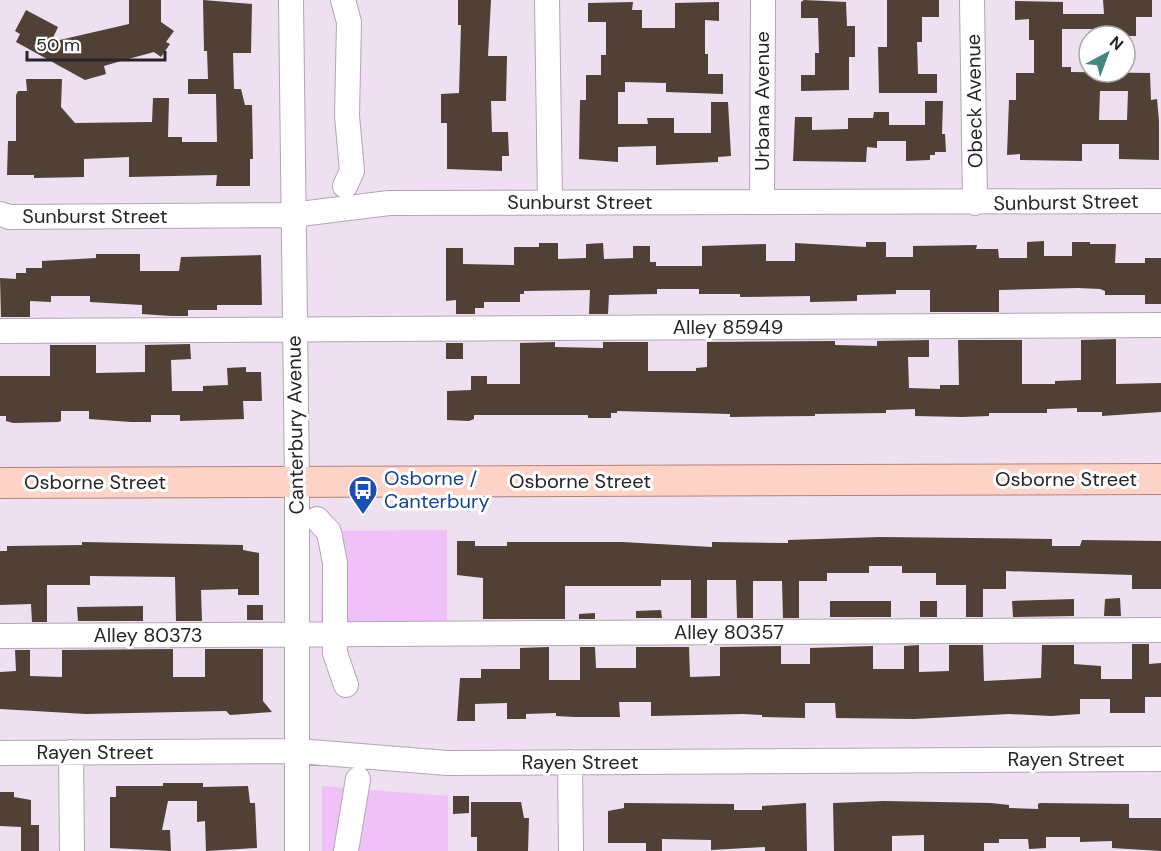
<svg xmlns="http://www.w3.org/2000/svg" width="1161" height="851" font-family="'DM Sans',sans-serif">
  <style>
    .green { fill: #f0c1f9 }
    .building { fill: #504036; fill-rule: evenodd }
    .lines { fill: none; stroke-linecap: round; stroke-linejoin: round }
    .minor-casing { stroke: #b3a5b6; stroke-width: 26 }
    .major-casing { stroke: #b18378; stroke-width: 32 }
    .minor { stroke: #fff; stroke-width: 24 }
    .major { stroke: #fdd3c7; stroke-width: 30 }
    .labels { text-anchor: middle; stroke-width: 6; stroke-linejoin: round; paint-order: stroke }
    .street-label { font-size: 20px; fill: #282329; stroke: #fff }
    .transit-label { font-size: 20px; fill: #164399; stroke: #fff; text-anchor: start }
  </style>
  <rect width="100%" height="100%" fill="#eedff1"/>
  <!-- green -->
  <path class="green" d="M447,530V622L321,624L323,531Z
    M322,786L448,796V851H322Z"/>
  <!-- building -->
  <path class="building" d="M129,0H161V22L174,31L166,42L170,44L161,57L154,52L121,61L104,66L106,74L85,80L16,42L20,34L15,31L26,10L58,27L51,42L129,24Z
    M203,0L252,4L251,53H233L234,89H241L245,105H252L253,159H250V186H216L217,175L129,177V157L84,159V177L34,178V175H7L8,141H16V95L18,91H27L26,79H62L61,107L75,123L152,122L153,98H169L168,137H182V142H217L216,94H188V79H208L207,51H204Z
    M458,0H491L488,56H507L506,101H491L492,132H508L509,156H502V171L447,169V123H441V94L459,93L461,25H458Z
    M804,0L846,2L847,26H855V57H849V90L801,91V75H815V53H819L818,18H801V2Z
    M887,0H939V17H922V42H917L918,74H937V93H879L878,47H887Z
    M1103,0H1152V17H1136V36H1103L1104,31L1099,29H1062V67H1071V72L1150,73L1151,100L1157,99L1159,121V160L1119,159V144H1082V161L1020,160V154L1007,155L1009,100H1016V73H1034V40H1029V19L1015,20V1L1063,2V14H1104ZM1100,91H1128L1127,120H1099Z
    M633,2L632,10H642V28H675V3L719,2V21L705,20V54H708V74H723V94L666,92V83L625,82V92H618V124H648L647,118H674V133H711V102H728L731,156L718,157V162L656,165V146L618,147V162L579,159L580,100H586V75H601V55H606V22H588V3Z
    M925,101H943L942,134H945L946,152H935V155H930V160L906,161V141H877V148L867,147L866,162L793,161L795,117H812V130L848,129V118H873L874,112H889V125H925Z
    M1044,241V256H1072V242H1090V244H1116L1115,263H1145V258H1161V304H1145V295H1105V291L1100,289L1078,288L999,290V312H930V290H896V294L857,295V301L810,302V296L740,297V294H699V289H657V294L609,295L608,314H589L590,290L524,291V294H520V302H484V308H475V314H456V300L446,301V248H463V264L514,265V247H539V243H558V259L586,258V244L603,243L604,259L633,258V246H650V262H656V266H702V246L766,244V261H795V243L866,247V242H886V257H913V246L977,245L976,249H998L999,258H1027V242Z
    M96,254H140V271H179L181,257L261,255L262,305H217V310H188V316H171L142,314V305L90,302V296H51V302L30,301V317H1L0,278L16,279V273H26V268H42V261L96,258Z
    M1116,339V384L1161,383V412L1102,416V412H1077V408L1047,409V413H989V416L962,417L915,416V409L886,410V413L815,414V416L730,417V414L617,411V413H611V418H588V415H474V419L469,421L447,420V391L471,390V376H487V384H520V343L555,342V347L603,348V342H648V371H696V368L707,367V342L835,341V345L877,346V341L929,340V357H908L909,388L940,389V385H959L958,340H1022V384H1055V381L1081,380V340Z
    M446,343H463V359H446Z
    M190,344L191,359L171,360L172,391H203V386L228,385L227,368L246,367V372H261L262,401H243L244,419L180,421V415H151V422H131L89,419V411H61V421L58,422L13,423L6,421V416H0V376H50V345H96V373L145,372V345Z
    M880,537L1052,539V546H1080L1082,540L1161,541V589H1132V575L1006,571V589H983V617H966V585H936V573H902V566H869V573H827V581H799V618H783L782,581H753V618H737L736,580H707V618H691V580H661V586H565V619H483V578L457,575V541H475V546H507V542H622L712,547V542L788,543V540Z
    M82,542L243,545V550L259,553V595H238V589L201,590L202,621H176L175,577L90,576V585H47V622H32L31,604L0,605V551H7V546H9L82,545Z
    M1120,598L1121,616H1104L1105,599Z
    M1074,599V616L1013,617L1012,601Z
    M830,601H891V617H830Z
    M920,601H937V617H920Z
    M247,605H263V620H247Z
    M143,606V621H78L77,607Z
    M661,610L662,618H636V611Z
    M595,613V619H579V614Z
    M1132,644H1149V664L1161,663V697H1145V713H1110V699H1080V714L1051,716L1009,714L914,719L836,718L835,703H805V718L762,717V715L743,714L651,716V702H619L620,717H574L556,716V713L526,714V719H507V703L475,704V721H457L460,678H481V669H520V648L549,647V680H580V647H595L596,668H636V647H689L690,677L720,676V647L781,646V664H810V648L873,646V669H904V646L919,645V672L949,671V645H983L984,681L1041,678L1042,645H1074V664L1101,666V679H1132Z
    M173,649V677H205V649H263V701L272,712L230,715L226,711L86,714L0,709V672L16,671L15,650H30V676L62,677V650Z
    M163,783H203V787L248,786L250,803H255L257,848L206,851L205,821L197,822V801H168L162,830H170L171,851L110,848V797H116V786H163Z
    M0,792H14V797L31,800V825H39V851H21V827L0,826Z
    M453,796H469V813L453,814Z
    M884,801L991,803L1009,805V808L1038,809V804L1040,803L1129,804V818H1161V851L1112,848V841L1080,842V837H1046V848L1029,849L1028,839H999V843H984V851H924V835L892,836V851H834L833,803Z
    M471,802H521L524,818H529L528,851H477V837H471Z
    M624,803L734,804V810H762V806L806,803L807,851H765V847L711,850V840L662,839V851H646V843H608V811L624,808Z"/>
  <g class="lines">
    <!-- minor casing -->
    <g class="minor-casing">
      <path id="minor" d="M291,0L297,482V851
        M343,0L349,22L347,116L352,171L345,186
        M547,0L550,201
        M972,0L975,203
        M762,202L763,0
        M0,214L10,217L292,215L389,203L1161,201
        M0,331L1161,325
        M317,519L329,532L335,563V653L346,685
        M0,636L1161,630
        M71,752L72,851
        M0,753L298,751L447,763L1161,759
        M570,762L571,851
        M346,851L358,779"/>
    </g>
    <!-- major casing -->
    <g class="major-casing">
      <path id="major" d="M0,483L1161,479"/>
    </g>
    <!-- minor -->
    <use href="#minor" class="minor"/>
    <!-- major -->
    <use href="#major" class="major"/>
  </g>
  <!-- icons -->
  <defs>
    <g id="bus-pin" transform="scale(1.5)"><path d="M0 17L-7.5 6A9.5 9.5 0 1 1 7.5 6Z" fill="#1a4fb4" stroke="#fff"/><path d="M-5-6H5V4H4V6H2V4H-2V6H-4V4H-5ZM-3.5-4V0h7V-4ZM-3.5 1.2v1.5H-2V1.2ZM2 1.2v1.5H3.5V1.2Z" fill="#fff"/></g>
  </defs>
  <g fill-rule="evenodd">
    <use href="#bus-pin" x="363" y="490"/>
  </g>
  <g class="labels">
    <!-- street labels -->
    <g class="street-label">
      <text transform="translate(762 101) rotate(-90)" y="7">Urbana Avenue</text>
      <text transform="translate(974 101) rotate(-91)" y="7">Obeck Avenue</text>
      <text x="580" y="209">Sunburst Street</text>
      <text transform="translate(1066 202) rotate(-1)" y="7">Sunburst Street</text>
      <text x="95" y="223">Sunburst Street</text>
      <text x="728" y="334">Alley 85949</text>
      <text transform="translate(295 425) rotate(-91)" y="7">Canterbury Avenue</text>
      <text x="1066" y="486">Osborne Street</text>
      <text x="580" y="488">Osborne Street</text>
      <text x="95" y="489">Osborne Street</text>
      <text x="729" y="639">Alley 80357</text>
      <text x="148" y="642">Alley 80373</text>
      <text x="95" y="759">Rayen Street</text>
      <text x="1066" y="766">Rayen Street</text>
      <text x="580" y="769">Rayen Street</text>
    </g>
    <!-- transit labels -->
    <g class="transit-label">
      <text x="384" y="485">Osborne /<tspan x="384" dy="23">Canterbury</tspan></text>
    </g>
  </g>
  <!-- north arrow -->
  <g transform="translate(1107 54) rotate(41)"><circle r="28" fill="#ffffff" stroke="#a9a7a9" stroke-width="1.5"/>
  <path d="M0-4.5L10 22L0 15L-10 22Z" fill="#428881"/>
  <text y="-9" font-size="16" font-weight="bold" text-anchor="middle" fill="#282329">N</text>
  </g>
  <!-- scale -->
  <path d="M27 51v9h138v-9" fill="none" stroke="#282329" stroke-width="3"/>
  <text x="36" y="51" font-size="18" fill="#282329" stroke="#ffffff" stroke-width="4.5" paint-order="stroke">50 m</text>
</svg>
